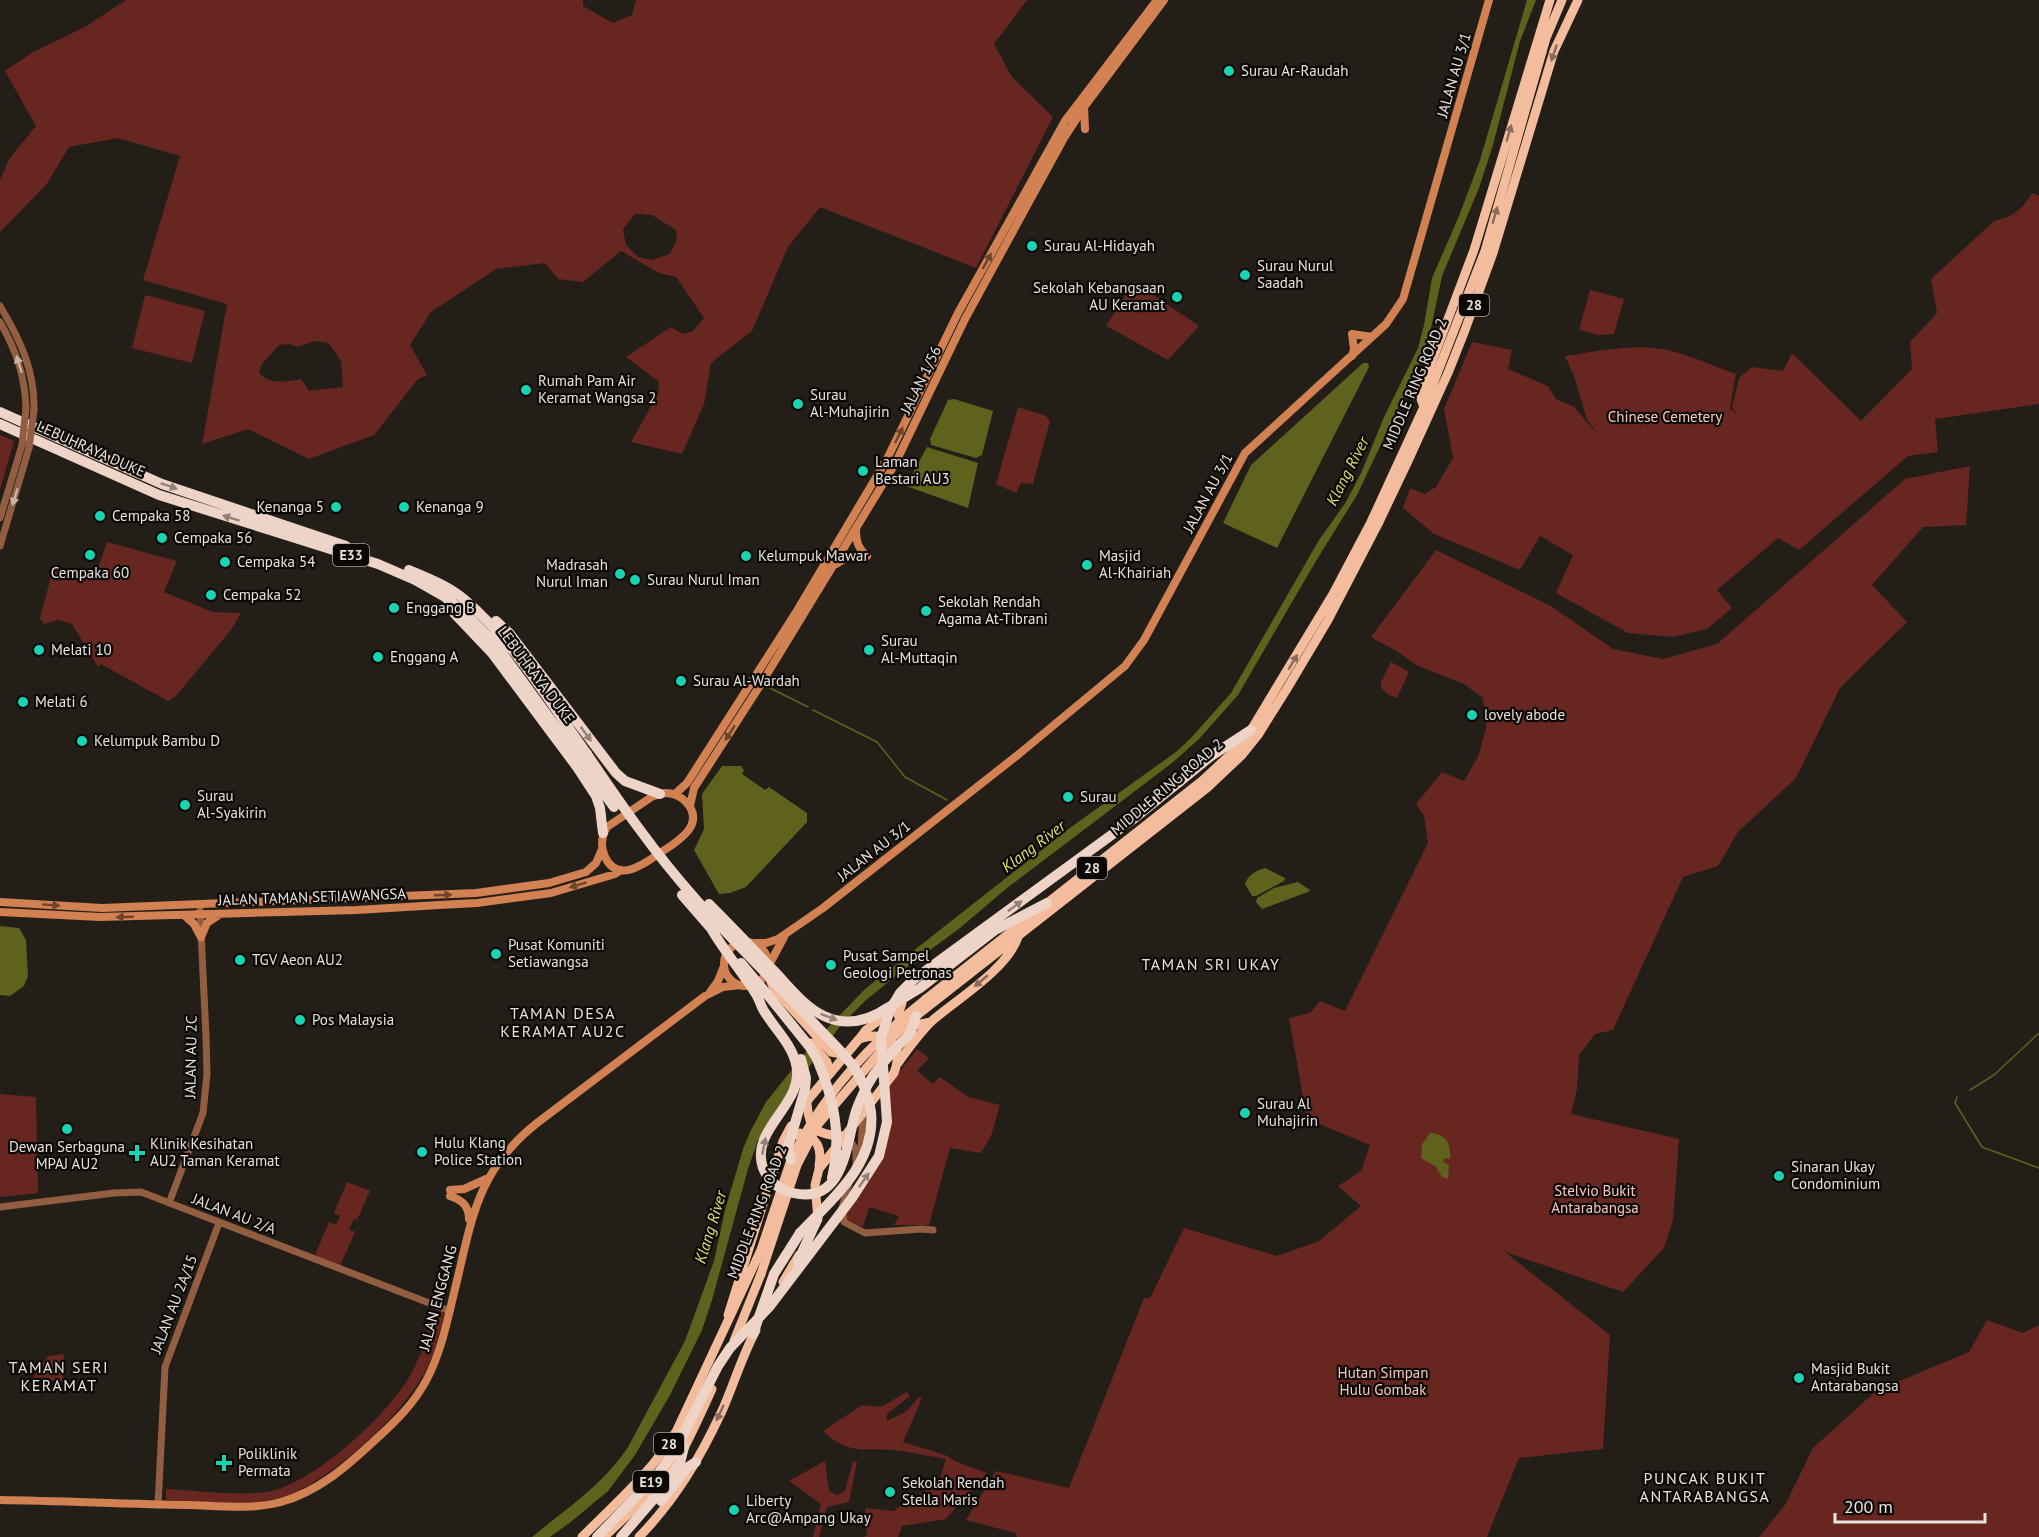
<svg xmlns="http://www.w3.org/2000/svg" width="2039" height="1537" font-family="'PT Sans',sans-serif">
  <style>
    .green { fill: #672620; fill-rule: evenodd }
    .water { fill: #5f621c }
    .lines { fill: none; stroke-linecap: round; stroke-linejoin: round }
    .stream { stroke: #5f621c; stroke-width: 1.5 }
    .tertiary { stroke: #915e42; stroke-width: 7 }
    .secondary { stroke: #d28153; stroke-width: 8 }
    .trunk { stroke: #f3bc9d; stroke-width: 9 }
    .motorway { stroke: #eed4c6; stroke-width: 10 }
    .tertiary-bridge { stroke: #915e42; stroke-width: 7 }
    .trunk-bridge { stroke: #f3bc9d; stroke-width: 9 }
    .motorway-bridge { stroke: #eed4c6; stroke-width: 10 }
    .oneway { fill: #8b6b59 }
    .oneway2 { fill: #6e442c }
    .oneway3 { fill: #c9b4a8 }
    .oneway4 { fill: #938279 }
    .poi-dot { fill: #17d5b2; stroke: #0b0806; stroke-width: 2 }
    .labels { text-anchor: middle; stroke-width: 4.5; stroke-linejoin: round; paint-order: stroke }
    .shield { fill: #0b0806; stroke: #a5a19e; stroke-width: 1.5 }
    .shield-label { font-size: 14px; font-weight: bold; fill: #e7e3df }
    .poi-label { font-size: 15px; fill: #e7e3df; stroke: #0b0806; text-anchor: start }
    .street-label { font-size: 15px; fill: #e7e3df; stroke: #0b0806 }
    .park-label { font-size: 15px; fill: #f9c8c0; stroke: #0b0806 }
    .water-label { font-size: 16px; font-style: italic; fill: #dde56c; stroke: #0b0806 }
    .neighbourhood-label { font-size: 16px; letter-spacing: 1.5px; fill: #e7e3df; stroke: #0b0806 }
  </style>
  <rect width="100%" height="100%" fill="#231e18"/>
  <!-- green -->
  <path class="green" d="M126,0H583V6L613,23L632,15L636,0H1027L994,44L1012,77L1053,117L976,268L820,207L788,247L752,331L711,363L704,404L682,454L631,442L658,394L659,382L626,357L671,327L683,334L693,331L704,318L676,277L659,273L621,251L583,282L558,279L545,263L496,269L431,312L410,345L427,375L418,379L374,435L309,459L248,429L202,444L227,304L143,280L180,156L118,138L69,147L46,185L0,232V180L9,159L36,126L5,71L33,52L85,27ZM635,214L652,215L676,230L677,239L670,254L652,260L638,257L626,245L623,229ZM315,341L329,343L341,361L343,387L309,391L301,379C287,382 270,385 259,373L261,365L279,345L289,344L298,347Z
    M2032,193L2039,196V404L1935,419L1938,452L1908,456L1799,550L1778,538L1717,590L1732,608L1707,629L1673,637L1628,633L1556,593L1573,555L1540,536L1520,570L1434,534L1403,508L1410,488L1424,494L1436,487L1453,458L1444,409L1472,342L1512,350L1508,369L1548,386L1556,399L1574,407L1598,435L1587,419L1574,376L1565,356C1594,352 1625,345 1655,348C1682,351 1710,365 1736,374L1730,408L1737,416L1732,407L1739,378L1752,367L1783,371L1792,353L1861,421L1912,369L1910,342L1937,313L1931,279L1994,221C2014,216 2022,210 2032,193Z
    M1134,282L1199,326L1168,360L1106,326Z
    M1590,290L1624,299L1614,334L1599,335L1579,330Z
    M145,295L205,311L192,363L132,348Z
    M1018,407L1046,416L1050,421L1033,484L1021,483L1016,493L996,484Z
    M0,435L14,441L0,490Z
    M1970,466L1966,525L1923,527L1872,585L1907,622L1840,688L1796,778L1738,832L1718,866L1683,877L1613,1030L1595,1034L1579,1055L1577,1089L1571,1114L1679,1139L1673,1220L1664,1248L1623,1292L1505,1252L1610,1335L1603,1449L1519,1458L1487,1537H1017L1015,1533L966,1520L996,1471L1069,1488L1144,1298H1150L1184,1228L1277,1256L1319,1241L1361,1206L1338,1186L1361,1171L1370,1145L1307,1119L1289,1018L1310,1013L1320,1001L1345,1011L1428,843L1424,816L1416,804L1442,772L1464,781L1478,757L1486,728L1483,698L1464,684L1416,665L1398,652L1371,637L1436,550L1551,606L1613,649L1663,659L1717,644L1905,479Z
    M107,542L177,561L164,592L213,612L241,613L231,630L175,697L168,701L101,664L98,667L72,624L58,620L44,624L40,618L53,569L83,582L97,571Z
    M1391,662L1409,672L1397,698L1387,694L1381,687V682Z
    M917,1049L929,1058L917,1071L933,1084L940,1077L968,1097L1000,1105L991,1136L981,1153L950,1148L929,1225H894L899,1216L869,1207L863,1227L846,1219V1209L883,1151L888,1087Z
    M0,1094L36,1097L38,1193L0,1197Z
    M347,1182L370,1191L357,1220L354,1219L349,1229L355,1232L340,1266L315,1255L329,1222L336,1225L340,1216L334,1213Z
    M435,1311L445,1313C440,1330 436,1350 428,1366C405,1414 331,1481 280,1499C250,1509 198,1501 166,1500V1489C196,1490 247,1498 276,1490C320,1476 384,1418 408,1379C421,1358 427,1334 435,1311Z
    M1987,1320L2023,1333L2039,1325V1537H1759L1785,1505L1813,1448L1876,1391L1969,1352Z
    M64,1354L63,1381L31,1380L48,1356Z
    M907,1392L910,1396L887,1414V1421L907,1411L919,1397L922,1398L903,1442L945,1455L957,1462L987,1473L946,1519L902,1526L898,1537H864L867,1534L865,1508L893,1511L939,1482L946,1459C929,1456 911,1452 894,1450C863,1448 848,1455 823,1431L862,1405L881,1407Z
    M825,1461L829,1491L837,1495L845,1491L853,1461L857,1462L849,1502L827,1507L819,1537H813L821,1504L789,1481Z"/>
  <!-- water -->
  <path class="water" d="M1527,0H1536L1520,41L1493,145L1479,188L1442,276L1432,324L1421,360L1357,495L1316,561L1238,695L1199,739L1172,763L1007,888L960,928L907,967L866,1000L841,1025L777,1109L758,1140L748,1169L712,1300L702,1330L670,1395L635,1455L608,1491L572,1521L550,1537H532C567,1508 602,1486 628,1447L685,1341L714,1261L725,1210L743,1149L750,1132L766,1102L815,1041L865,989L1067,830L1176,752L1190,739L1231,693L1319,540L1346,502L1362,471L1384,417L1418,348L1424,325L1432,278L1459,216L1480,160Z
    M1363,363H1368L1369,367L1277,548L1223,523L1251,465Z
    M954,399L993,411L982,455L976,458L931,445L930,439L948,400Z
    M927,447L978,463L968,508L906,486Z
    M722,766H741L744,770L742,774L765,790L769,787L807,813V822L746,887L730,893L719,894L694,850L704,829L702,794Z
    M1265,868L1285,878L1284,881L1256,896H1252L1245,884C1248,875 1255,871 1265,868Z
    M1298,882L1310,890L1308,892L1262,909L1256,902L1257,898L1274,888Z
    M0,926L19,928L26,940L28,976L24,986L10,996L0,995Z
    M1430,1133C1447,1134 1451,1144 1450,1159L1445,1158L1443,1162L1449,1165L1448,1179L1442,1177L1436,1167L1421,1158L1422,1144Z"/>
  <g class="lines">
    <!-- stream -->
    <path class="stream" d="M764,685L808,707
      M813,710L877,742L905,777L947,800
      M1970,1090L1994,1075L2039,1033
      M1957,1097L1955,1103L1982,1147L2039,1168"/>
    <!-- tertiary -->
    <path class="tertiary" d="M0,306C20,339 35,371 34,410
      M0,322C16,350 25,376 26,408
      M0,518L22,445
      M0,546L29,448
      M848,1139L856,1149V1169
      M861,1151L863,1111
      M849,1183L842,1208L844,1222L865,1233L921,1229L933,1230
      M169,1203L203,1113L207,1074L206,1036L200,910
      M0,1207L114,1193L141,1192L450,1311
      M158,1505L165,1367L219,1223"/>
    <!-- secondary -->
    <path class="secondary" d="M1084,107L1085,129
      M1352,356L1354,349L1352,334L1372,337
      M856,529C856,542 858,548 867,556
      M836,564L846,558L867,556
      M665,793C673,793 679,795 685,801C708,824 677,842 660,853C644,864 618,884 605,857C600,846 601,837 607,827L653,796Z
      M675,794L687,783L795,614L887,459L958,313L1065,121L1157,0
      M690,806L694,788L761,684L895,464L965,319L1064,138L1084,107L1164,0
      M0,902L102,908L476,893L549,883L586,872L596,863L602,849
      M0,912L100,917L357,910L439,905L477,903L551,893L615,874L621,870
      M184,915L194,924L201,937
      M201,937L207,923L219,915
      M724 964a22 22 0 1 1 44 0a22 22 0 1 1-44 0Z
      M753,943H766L778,939L823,908L1019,754L1125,666L1144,640L1245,453L1386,324L1403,299L1489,0
      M769,965L784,937
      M710,992L718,981L724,966
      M450,1190L464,1189L486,1179
      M450,1196C462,1200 469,1206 469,1219
      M0,1500C63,1501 127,1504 190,1505C220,1506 252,1510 281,1502C319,1491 346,1467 374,1441C395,1422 414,1404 427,1379C441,1352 447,1322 454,1293C472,1221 475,1172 537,1123L705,996L723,987L741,985"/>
    <!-- trunk -->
    <path class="trunk" d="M1424,407L1421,399L1422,388L1474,250L1550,0
      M769,977L774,989L831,1052L846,1055
      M926,999L1203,780L1234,751L1251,730L1333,594L1371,522L1424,407L1485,251L1546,38L1562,0
      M902,1003L898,1015L901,1023L911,1026L931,1022
      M916,1016L1207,788L1242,755L1258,735L1288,687L1328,620L1378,524L1408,461L1448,373L1465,330L1493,253L1554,51L1578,0
      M860,1038L866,1030L890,1012
      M811,1043L827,1062L830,1074
      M898,1063C909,1048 920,1032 933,1020C959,998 1007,969 1018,937
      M787,1138L800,1133C818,1138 822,1148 819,1166
      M818,1219L815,1185L819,1169L894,1073C905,1043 886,1030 859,1039L807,1101C808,1129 816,1135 843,1136
      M783,1282L799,1255
      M728,1315L783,1141L791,1126
      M734,1341L761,1274
      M582,1537C616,1503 653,1471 677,1430L761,1250L791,1160
      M604,1537C633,1510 663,1482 684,1448C694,1429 703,1409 712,1389
      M639,1537C676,1499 700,1458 722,1411C734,1384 742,1356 756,1330"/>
    <!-- motorway -->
    <path class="motorway" d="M0,412L162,484L346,546
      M0,424L159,495L378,564L415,580L445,597L465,613L497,646L614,807
      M409,570C428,578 449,586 465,600C514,642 549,701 587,754
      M454,613L492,653L577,767L596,796L600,808L603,833
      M496,621L510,634L616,773L625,781L660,794
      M1179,782L1211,756L1251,730
      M767,994L809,1046L817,1059
      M892,1005L920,988L995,930L1047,903
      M753,1334L774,1274L800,1233
      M661,1501L688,1467L696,1462
      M597,1537L657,1475L676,1449L692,1417
      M621,1537L665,1486L680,1463L684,1447"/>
    <!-- tertiary-bridge -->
    <path class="tertiary-bridge" d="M22,445L26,408
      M29,448L34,410"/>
    <!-- trunk-bridge -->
    <path class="trunk-bridge" d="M791,1160C821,1097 872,1042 926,999
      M761,1274L797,1165L819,1123L893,1037L916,1016"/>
    <!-- motorway-bridge -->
    <path class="motorway-bridge" d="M587,754C620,803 654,852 693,896C730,939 771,977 809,1018C824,1035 843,1051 855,1069C863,1082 869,1097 871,1112C876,1164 832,1199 800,1233
      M682,895L715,933
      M709,904C732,927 754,950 776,973C790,988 805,1007 824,1016C847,1027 870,1020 889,1007
      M712,930C725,952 742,972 756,994C760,1000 761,1008 766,1014C776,1030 792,1045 796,1064C806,1104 749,1128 763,1168C768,1181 780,1190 793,1193C845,1205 846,1143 856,1111C859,1102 863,1094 867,1086C875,1071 886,1059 898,1046C901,1042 907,1038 910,1033C913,1028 914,1021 916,1016
      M741,963L767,994
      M817,1059C834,1099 842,1135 832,1178
      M791,1160L788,1147L805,1089L806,1078L801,1059
      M798,1261L817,1220
      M692,1417L718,1366L730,1348L770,1306L852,1198L879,1156L887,1122L881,1038L890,1010L900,993L913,980L1132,820L1179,782"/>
  </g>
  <!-- one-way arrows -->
  <defs><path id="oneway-solid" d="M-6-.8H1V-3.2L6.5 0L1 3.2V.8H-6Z" transform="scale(1.5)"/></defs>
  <g class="oneway">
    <use href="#oneway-solid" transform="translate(1554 53) rotate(109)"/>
    <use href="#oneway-solid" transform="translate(1509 133) rotate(-74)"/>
    <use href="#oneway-solid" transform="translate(1495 215) rotate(-74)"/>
    <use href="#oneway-solid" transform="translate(1293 662) rotate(-59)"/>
    <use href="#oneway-solid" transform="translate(981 981) rotate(140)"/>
    <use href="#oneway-solid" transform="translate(720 1413) rotate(115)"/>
  </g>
  <g class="oneway2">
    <use href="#oneway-solid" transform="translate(987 261) rotate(-61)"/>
    <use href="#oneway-solid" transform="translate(899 435) rotate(-64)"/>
    <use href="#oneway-solid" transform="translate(730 733) rotate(123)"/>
    <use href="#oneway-solid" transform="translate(578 885) rotate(163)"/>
    <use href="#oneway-solid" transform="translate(443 895) rotate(-2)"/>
    <use href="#oneway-solid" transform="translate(51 905) rotate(4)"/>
    <use href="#oneway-solid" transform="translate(125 917) rotate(178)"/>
  </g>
  <g class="oneway3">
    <use href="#oneway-solid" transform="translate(19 364) rotate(-107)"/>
    <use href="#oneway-solid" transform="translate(15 497) rotate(107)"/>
  </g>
  <g class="oneway4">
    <use href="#oneway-solid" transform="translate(169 486) rotate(19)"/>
    <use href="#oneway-solid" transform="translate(231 518) rotate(-163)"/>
    <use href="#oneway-solid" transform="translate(586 734) rotate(54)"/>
    <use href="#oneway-solid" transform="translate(1015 906) rotate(-36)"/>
    <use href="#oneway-solid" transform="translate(829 1017) rotate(21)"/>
    <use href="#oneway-solid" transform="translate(764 1146) rotate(-79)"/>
    <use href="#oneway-solid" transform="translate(864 1180) rotate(-55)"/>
  </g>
  <!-- markers -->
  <g class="poi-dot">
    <circle cx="1229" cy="71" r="6"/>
    <circle cx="1032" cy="246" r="6"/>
    <circle cx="1245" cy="275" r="6"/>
    <circle cx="1177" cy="297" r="6"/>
    <circle cx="526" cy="390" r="6"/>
    <circle cx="798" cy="404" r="6"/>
    <circle cx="863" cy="471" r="6"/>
    <circle cx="336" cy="507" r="6"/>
    <circle cx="404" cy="507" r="6"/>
    <circle cx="100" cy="516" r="6"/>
    <circle cx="162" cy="538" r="6"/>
    <circle cx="90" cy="555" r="6"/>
    <circle cx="746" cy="556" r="6"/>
    <circle cx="225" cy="562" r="6"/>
    <circle cx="1087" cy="565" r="6"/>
    <circle cx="620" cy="574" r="6"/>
    <circle cx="635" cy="580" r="6"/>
    <circle cx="211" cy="595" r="6"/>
    <circle cx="394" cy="608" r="6"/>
    <circle cx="926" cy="611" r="6"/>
    <circle cx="39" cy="650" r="6"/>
    <circle cx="869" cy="650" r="6"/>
    <circle cx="378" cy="657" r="6"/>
    <circle cx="681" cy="681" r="6"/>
    <circle cx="23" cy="702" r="6"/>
    <circle cx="1472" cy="715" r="6"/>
    <circle cx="82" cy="741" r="6"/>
    <circle cx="1068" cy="797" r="6"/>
    <circle cx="185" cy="805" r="6"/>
    <circle cx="496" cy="954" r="6"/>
    <circle cx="240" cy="960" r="6"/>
    <circle cx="831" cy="965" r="6"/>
    <circle cx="300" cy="1020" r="6"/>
    <circle cx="1245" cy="1113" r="6"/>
    <circle cx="67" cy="1129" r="6"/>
    <circle cx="422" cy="1152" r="6"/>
    <path d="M134 1144h6v6h6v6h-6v6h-6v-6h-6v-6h6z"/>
    <circle cx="1779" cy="1176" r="6"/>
    <circle cx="1799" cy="1378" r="6"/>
    <path d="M221 1454h6v6h6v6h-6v6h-6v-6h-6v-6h6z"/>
    <circle cx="890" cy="1492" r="6"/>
    <circle cx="734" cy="1510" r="6"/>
  </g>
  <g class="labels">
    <!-- shield labels -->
    <g class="shield">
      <rect x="1459" y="294" width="30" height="22" rx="4.5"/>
      <rect x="333" y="544" width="36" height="22" rx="4.5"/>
      <rect x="1077" y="857" width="30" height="22" rx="4.5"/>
      <rect x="654" y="1433" width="30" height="22" rx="4.5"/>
      <rect x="633" y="1471" width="36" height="22" rx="4.5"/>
    </g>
    <g class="shield-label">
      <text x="1474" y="310">28</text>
      <text x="351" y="560">E33</text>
      <text x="1092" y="873">28</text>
      <text x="669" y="1449">28</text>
      <text x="651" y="1487">E19</text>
    </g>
    <!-- poi labels -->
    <g class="poi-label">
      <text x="1241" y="76">Surau Ar-Raudah</text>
      <text x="1044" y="251">Surau Al-Hidayah</text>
      <text x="1257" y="271">Surau Nurul<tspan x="1257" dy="17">Saadah</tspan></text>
      <text x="1165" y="293" text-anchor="end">Sekolah Kebangsaan<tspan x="1165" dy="17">AU Keramat</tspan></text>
      <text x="538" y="386">Rumah Pam Air<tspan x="538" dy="17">Keramat Wangsa 2</tspan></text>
      <text x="810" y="400">Surau<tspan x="810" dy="17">Al-Muhajirin</tspan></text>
      <text x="875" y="467">Laman<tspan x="875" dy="17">Bestari AU3</tspan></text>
      <text x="324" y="512" text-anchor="end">Kenanga 5</text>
      <text x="416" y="512">Kenanga 9</text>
      <text x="112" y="521">Cempaka 58</text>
      <text x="174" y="543">Cempaka 56</text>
      <text x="758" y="561">Kelumpuk Mawar</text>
      <text x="1099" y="561">Masjid<tspan x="1099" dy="17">Al-Khairiah</tspan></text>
      <text x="237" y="567">Cempaka 54</text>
      <text x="608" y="570" text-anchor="end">Madrasah<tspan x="608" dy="17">Nurul Iman</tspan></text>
      <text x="90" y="578" text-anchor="middle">Cempaka 60</text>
      <text x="647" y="585">Surau Nurul Iman</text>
      <text x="223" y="600">Cempaka 52</text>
      <text x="938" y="607">Sekolah Rendah<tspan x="938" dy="17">Agama At-Tibrani</tspan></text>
      <text x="406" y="613">Enggang B</text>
      <text x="881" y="646">Surau<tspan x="881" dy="17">Al-Muttaqin</tspan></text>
      <text x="51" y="655">Melati 10</text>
      <text x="390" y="662">Enggang A</text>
      <text x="693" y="686">Surau Al-Wardah</text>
      <text x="35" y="707">Melati 6</text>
      <text x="1484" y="720">lovely abode</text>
      <text x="94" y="746">Kelumpuk Bambu D</text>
      <text x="197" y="801">Surau<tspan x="197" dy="17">Al-Syakirin</tspan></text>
      <text x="1080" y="802">Surau</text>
      <text x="508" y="950">Pusat Komuniti<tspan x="508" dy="17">Setiawangsa</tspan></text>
      <text x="843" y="961">Pusat Sampel<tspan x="843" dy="17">Geologi Petronas</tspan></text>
      <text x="252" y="965">TGV Aeon AU2</text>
      <text x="312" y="1025">Pos Malaysia</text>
      <text x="1257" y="1109">Surau Al<tspan x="1257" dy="17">Muhajirin</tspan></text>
      <text x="434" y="1148">Hulu Klang<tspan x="434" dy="17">Police Station</tspan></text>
      <text x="150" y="1149">Klinik Kesihatan<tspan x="150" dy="17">AU2 Taman Keramat</tspan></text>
      <text x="67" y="1152" text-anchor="middle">Dewan Serbaguna<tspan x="67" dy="17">MPAJ AU2</tspan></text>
      <text x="1791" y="1172">Sinaran Ukay<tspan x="1791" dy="17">Condominium</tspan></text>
      <text x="1811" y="1374">Masjid Bukit<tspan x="1811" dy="17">Antarabangsa</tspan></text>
      <text x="238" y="1459">Poliklinik<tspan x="238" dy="17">Permata</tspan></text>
      <text x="902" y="1488">Sekolah Rendah<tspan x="902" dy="17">Stella Maris</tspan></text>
      <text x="746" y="1506">Liberty<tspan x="746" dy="17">Arc@Ampang Ukay</tspan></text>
    </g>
    <!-- street labels -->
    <g class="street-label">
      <text transform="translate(1454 75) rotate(-74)" y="5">JALAN AU 3/1</text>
      <text transform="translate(921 380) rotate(-64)" y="5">JALAN 1/56</text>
      <text transform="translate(1415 384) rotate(-67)" y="5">MIDDLE RING ROAD 2</text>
      <text transform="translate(91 449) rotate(24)" y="5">LEBUHRAYA DUKE</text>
      <text transform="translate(1208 493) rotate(-62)" y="5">JALAN AU 3/1</text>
      <text transform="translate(536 675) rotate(53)" y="5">LEBUHRAYA DUKE</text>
      <text transform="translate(1167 787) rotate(-40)" y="5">MIDDLE RING ROAD 2</text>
      <text transform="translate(874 851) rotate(-38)" y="5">JALAN AU 3/1</text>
      <text transform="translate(312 897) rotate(-2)" y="5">JALAN TAMAN SETIAWANGSA</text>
      <text transform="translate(191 1057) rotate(-89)" y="5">JALAN AU 2C</text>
      <text transform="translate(757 1212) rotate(-69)" y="5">MIDDLE RING ROAD 2</text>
      <text transform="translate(234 1214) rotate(21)" y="5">JALAN AU 2/A</text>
      <text transform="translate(438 1298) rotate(-75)" y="5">JALAN ENGGANG</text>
      <text transform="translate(174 1304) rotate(-69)" y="5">JALAN AU 2A/15</text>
    </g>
    <!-- park labels -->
    <g class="park-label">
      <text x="1665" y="422">Chinese Cemetery</text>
      <text x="1595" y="1196">Stelvio Bukit<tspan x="1595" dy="17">Antarabangsa</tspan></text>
      <text x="1383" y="1378">Hutan Simpan<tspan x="1383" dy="17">Hulu Gombak</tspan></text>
    </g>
    <!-- water labels -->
    <g class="water-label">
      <text transform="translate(1347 471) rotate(-63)" y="6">Klang River</text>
      <text transform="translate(1033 846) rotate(-37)" y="6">Klang River</text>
      <text transform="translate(710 1227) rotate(-73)" y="6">Klang River</text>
    </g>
    <!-- neighbourhood labels -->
    <g class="neighbourhood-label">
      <text x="1211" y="970">TAMAN SRI UKAY</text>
      <text x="563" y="1019">TAMAN DESA<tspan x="563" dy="18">KERAMAT AU2C</tspan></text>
      <text x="59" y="1373">TAMAN SERI<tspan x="59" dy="18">KERAMAT</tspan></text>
      <text x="1705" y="1484">PUNCAK BUKIT<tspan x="1705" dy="18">ANTARABANGSA</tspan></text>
    </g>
  </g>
  <!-- scale -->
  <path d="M1835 1513v9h150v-9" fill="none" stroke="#e7e3df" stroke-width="3"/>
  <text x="1844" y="1513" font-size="18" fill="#e7e3df" stroke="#0b0806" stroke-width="4.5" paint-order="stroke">200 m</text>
</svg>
